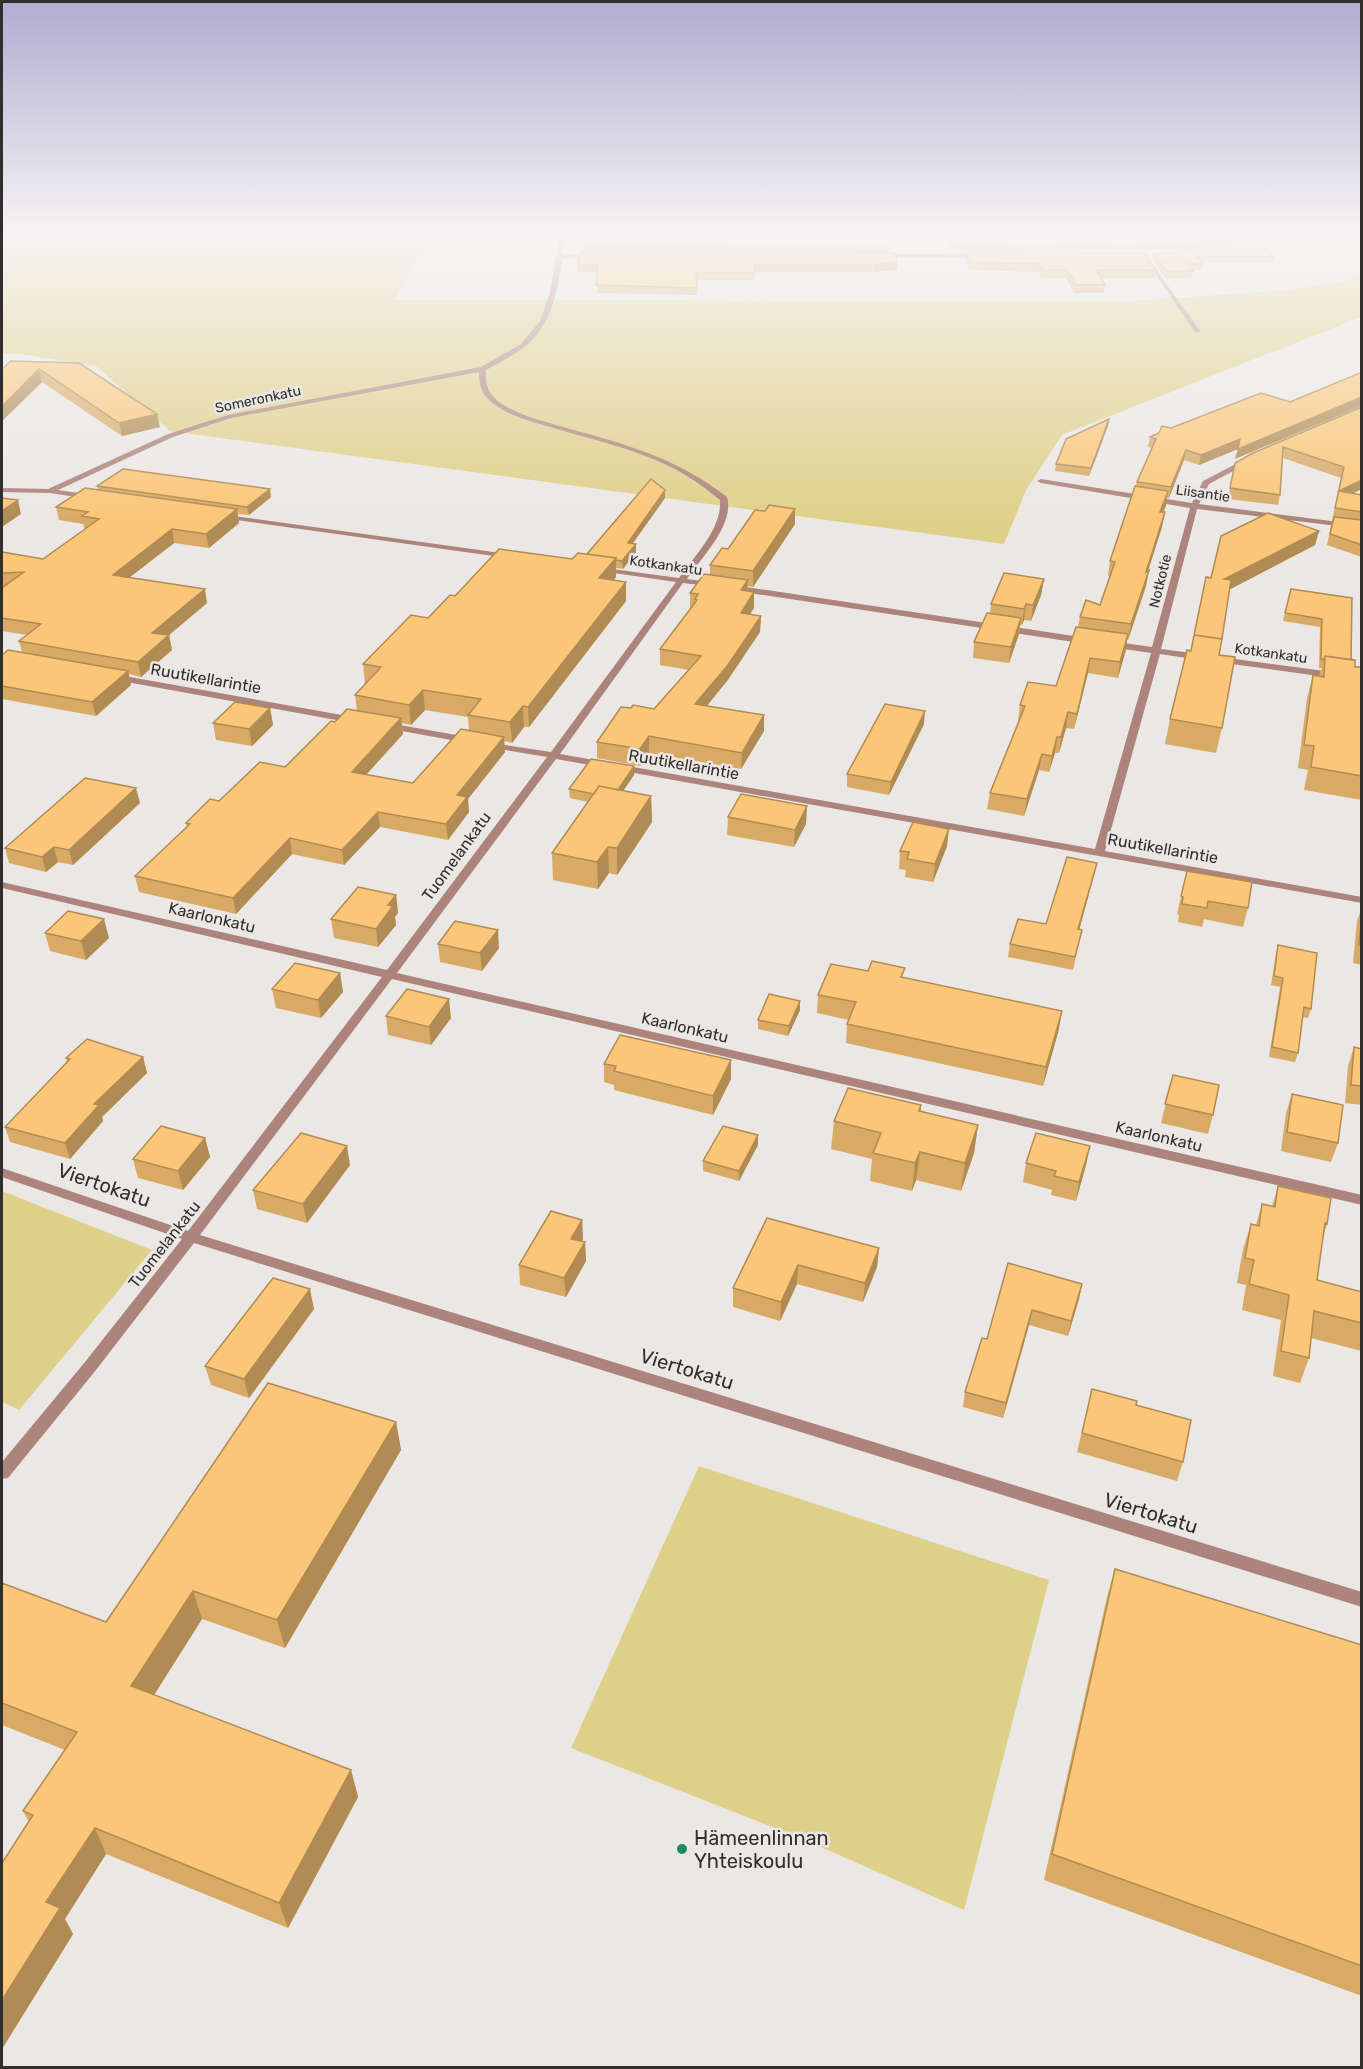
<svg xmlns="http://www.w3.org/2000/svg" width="1363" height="2069" font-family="Rubik,sans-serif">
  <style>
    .green { fill: #dfd089 }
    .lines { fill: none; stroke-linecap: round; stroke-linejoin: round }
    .lane { fill: #ac847c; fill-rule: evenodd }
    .street { fill: #ac847c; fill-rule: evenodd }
    .wall { fill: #d8aa66; fill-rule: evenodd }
    .shaded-wall { fill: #b08b53 }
    .building { fill: #fbc677; stroke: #b08b53; stroke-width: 1.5 }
    .poi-dot { fill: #1f8864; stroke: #ebe7e5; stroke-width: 2 }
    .labels { text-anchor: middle; stroke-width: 5; stroke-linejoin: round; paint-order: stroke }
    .far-street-label { font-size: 14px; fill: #302f2e; stroke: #ebe7e5 }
    .street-label { font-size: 16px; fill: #302f2e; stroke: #ebe7e5 }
    .near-street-label { font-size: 20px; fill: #302f2e; stroke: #ebe7e5 }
    .near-poi-label { font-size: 20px; fill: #302f2e; stroke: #ebe7e5; text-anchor: start }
  </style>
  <rect width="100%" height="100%" fill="#ebe7e5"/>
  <!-- green -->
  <path class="green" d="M2,235L430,238L394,300L1131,301L1289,290L1351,280L1353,272L1361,273V317L1062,435L1026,490L1004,544L170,431L96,366L20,354H2Z
    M2,1191L152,1250L19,1410L2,1402Z
    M699,1466L1049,1580L964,1910L798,1837L571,1748Z"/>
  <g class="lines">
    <!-- lane -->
    <path class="lane" d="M1144,258H1148L1200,331L1199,332H1195Z"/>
    <!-- street -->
    <path class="street" d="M560,232H566L562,255L593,254L596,256L562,259C558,291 551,327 523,348C512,356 498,363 486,370C485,384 488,393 499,402C522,418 555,424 581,432C636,447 682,462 727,497C735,524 702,557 687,579L716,583V587L683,583L560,754L1095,849L1151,653L1110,647L1106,644L1110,641L1152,647L1190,508L1041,483L1037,481L1041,479L1192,503L1203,481L1249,457L1253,459L1252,461L1209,484L1199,504L1362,525V529L1197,509L1161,649L1200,654L1204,657L1200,660L1160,654L1105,851L1362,897V903L556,759L397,973L1362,1195V1205L392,979L200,1235L1362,1592V1607L194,1243L96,1370L8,1478L2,1479V1462L85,1362L182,1239L2,1177V1168L188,1231L382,977L2,888V882L387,970L547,757L488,747L485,746V742L551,752L676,582L600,571L596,569L597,567L679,578C695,555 722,529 720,500C701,484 681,471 658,461C625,447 591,439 557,429C534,422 504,416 486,397C480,390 479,381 479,372L231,418L173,437L58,490L92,495V499H89L50,493L2,492V488L48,489L168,434L228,415L481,367L521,344L540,321L550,293Z
      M1270,232H1277L1247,246L1242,245Z
      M880,254H980L983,256L980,258L878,257Z
      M219,514L508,554L512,556L508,558L222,518H219Z
      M733,585L1087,638L1091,641L1087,644L730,590V586Z
      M1220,657L1362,676V682L1217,662V658Z
      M113,674L353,717L358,720L353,723L110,679L108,677Z
      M388,723L468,737L473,740L468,743L385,728L383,726Z"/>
  </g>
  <!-- wall -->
  <path class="wall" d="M223,232H297L296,233Z
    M944,232H1251L1250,237L1233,243L1184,250L962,252L961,250L949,249Z
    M892,244V252L580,253V245Z
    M966,253L1156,270L1155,278H1100L1105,285L1104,293H1074L1066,278H1042L1038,272L969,270L966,261Z
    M1154,254L1274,257L1273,263H1202L1203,264L1202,270H1192L1193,271L1191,278H1165L1152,260Z
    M897,262V269L875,272H755L754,280H697V295L597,293L598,272H578V265Z
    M79,363L160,427L122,436L42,382L2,421V368Z
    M1261,393L1235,459L1238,449L1199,465L1184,460L1169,498H1167L1163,512L1162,527L1148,570L1146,586L1128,640H1127L1118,678L1088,673L1074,729L1066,728L1059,753H1055L1049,772L1039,770L1024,816L987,809L990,793L1019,721H1018L1020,705L1056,686L1078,627L1080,617L1100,605L1110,577L1108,576L1110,561L1137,482L1152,448L1148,447L1150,437Z
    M1362,407L1353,493L1362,495V557L1327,545L1341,478L1283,458L1280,495L1278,505L1228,499L1235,463Z
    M1109,419L1108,426L1089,476L1055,471L1056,464Z
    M97,486L271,497L249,515L238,514L239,523L209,548L174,543L130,577L207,603L169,635L172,650L141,677L129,674L131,685L96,716L2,699V655L22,652L19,641L27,635L2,631V588L4,587H2V552L43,559L85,529L83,524L59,520L56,507L98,489Z
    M665,498L633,543L636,552L623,569L616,568V577L613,580L626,601L529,727H524L512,743L504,741L505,752L468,799L469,812L448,840L380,827L344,865L292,854L236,914L139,892L135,876L187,827L186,823L219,801L285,767L357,711L355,695L365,684L363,664L428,618L455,596L572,559L587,554ZM425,710L468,717L469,731L413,783L366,775L403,734L402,723L411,725Z
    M795,524L753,587L748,586V591L754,592V608L750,614L761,616L760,632L727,681L707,706L764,715V731L741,769L649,753L640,766L597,758V742L631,708L654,709L689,670L660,665V649L690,609V593L710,575V565L728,549Z
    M1319,531L1315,545L1230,589L1219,655L1222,728L1216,753L1165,744L1170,719L1191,651L1211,578Z
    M1044,579L1041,595L1031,621L1024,620L1022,625H1020L1019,634L1009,663L973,658L974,642L990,614L991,604Z
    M1291,589L1352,598L1351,660L1355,667H1362V800L1304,790L1308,770L1298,768L1307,698L1313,675L1319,676L1322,668H1319L1320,627L1283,621Z
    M270,708L273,725L252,746L216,740L213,723Z
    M924,724L889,795L847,787V774Z
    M634,766V775L623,791L651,796L652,822L617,875L609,873L598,889L553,880L552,853L588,802L570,798L569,789Z
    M140,803L73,865L58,862L46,872L9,863L5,848Z
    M807,806L806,824L794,847L727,835L728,817Z
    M947,846L933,882L905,877L906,870L899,869L900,851Z
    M1097,863L1094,875L1079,930H1082L1073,970L1008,957L1010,944L1046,924Z
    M1187,871L1248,908L1243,927L1204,919L1202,927L1178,922L1179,915L1177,914Z
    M396,895L398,913L395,917L396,925L378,947L334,938L331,919Z
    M1362,907V965L1353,963L1357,921Z
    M45,933L109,938L86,960L50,951Z
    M438,944L499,948L482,971L440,962Z
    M1278,945L1311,1009L1308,1018L1303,1017L1298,1053L1295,1062L1269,1057L1280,987L1271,985L1276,954Z
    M340,973L343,992L321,1018L276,1008L272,989Z
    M904,977L1059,1029L1043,1086L846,1043L847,1024L849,1020L817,1013L818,995Z
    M800,1010L788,1036L758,1029V1020Z
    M386,1016L451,1018L431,1045L388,1035Z
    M1354,1047L1362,1049V1105L1345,1103L1348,1066Z
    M143,1057L147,1073L102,1117L103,1121L70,1159L10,1142L5,1127L67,1062L66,1058Z
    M604,1064L731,1079L713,1115L614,1090V1085L604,1082Z
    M1173,1075L1213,1115L1208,1134L1161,1123Z
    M1292,1094L1338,1143L1331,1162L1281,1151L1286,1113Z
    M921,1105V1111L978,1125L974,1153L961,1191L916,1180L912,1191L870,1181L872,1159L831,1149L834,1121Z
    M758,1135V1145L739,1181L703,1171V1161Z
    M205,1138L210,1157L183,1190L138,1178L133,1159Z
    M1090,1146L1086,1165L1076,1201L1051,1195L1052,1190L1023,1182L1026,1163Z
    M350,1165L307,1223L257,1209L253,1190Z
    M1278,1186L1327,1224L1323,1237L1317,1280L1362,1292V1351L1311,1338L1309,1358L1300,1383L1273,1376L1281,1320L1242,1310L1246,1285L1237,1283L1243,1249L1251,1224L1256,1225L1262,1204L1272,1206Z
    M767,1218L879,1248L877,1267L863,1302L797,1284L780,1321L733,1307V1288Z
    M582,1220L583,1239L582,1241L585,1242L586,1261L566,1297L520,1285L519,1265Z
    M1008,1263L1082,1284L1079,1299L1068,1336L1029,1325L1003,1418L963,1407L965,1392L987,1339Z
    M314,1309L249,1398L211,1385L205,1366Z
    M1092,1389L1136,1405L1183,1462L1177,1481L1077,1452Z
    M396,1422L401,1450L285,1648L202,1619L154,1695L351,1770L358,1797L288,1928L106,1854L65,1919L73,1934L2,2049V1863L29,1822L23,1811L65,1750L2,1725V1583L106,1622Z
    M1115,1569L1362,1645V1996L1044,1880L1107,1597Z"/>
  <!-- shaded-wall -->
  <path class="shaded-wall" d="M1246,232H1251L1250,237L1233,243L1184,250L1185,243Z
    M897,262V269L875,272V265Z
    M39,369L42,382L2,421V406Z
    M1362,397V406L1235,459L1238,449Z
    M157,414L160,427L122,436L119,423Z
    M1109,419L1108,426L1089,476L1091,468Z
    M1240,439L1238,449L1199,465L1201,455Z
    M1186,450L1184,460L1169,498L1171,487Z
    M1362,480V489L1336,502L1339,491Z
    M270,489L271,497L249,515L247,507Z
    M665,490V498L628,550V543Z
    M1168,491L1166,506L1157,527L1160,512Z
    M18,500L21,514L2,527V511Z
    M237,509L239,523L209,548L206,534Z
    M795,509V524L753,587V571Z
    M1165,512L1162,527L1143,587L1146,572Z
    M172,529L174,543L116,588L113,575Z
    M1319,531L1315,545L1221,594L1224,579Z
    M636,544V552L623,569L622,561Z
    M616,558V577L600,597L599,578Z
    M1149,570L1146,586L1128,640L1131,624Z
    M1044,579L1041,595L1031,621L1033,605Z
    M748,580L747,596L741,590Z
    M626,582V601L529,727L528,707Z
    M205,589L207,603L169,635L172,650L141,677L138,662L152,633Z
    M754,592V608L741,628V613Z
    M1026,604L1024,620L1022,625L1024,609Z
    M761,616L760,632L727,681L695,720V704Z
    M1021,618L1019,634L1009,663L1011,647Z
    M1128,634L1126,650L1118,678L1120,662Z
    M1090,658L1088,673L1074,729L1077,714Z
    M128,671L131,685L96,716L92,702Z
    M423,690L425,710L411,725L409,705Z
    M523,706L524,727L512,743L510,722Z
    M270,708L273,725L252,746L249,729Z
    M925,711L924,724L889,795L891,782Z
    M1068,712L1066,728L1059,753L1061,737Z
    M764,715V731L741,769L742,753Z
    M401,718L403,734L354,788L352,772Z
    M649,736V753L640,766V749Z
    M504,737L505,752L468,799L469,812L448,840L446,824L457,795Z
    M1057,737L1055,753L1049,772L1052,756Z
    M1042,754L1039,770L1024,816L1027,799Z
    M634,766V775L613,806V797Z
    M136,788L140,803L73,865L69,850Z
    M651,796L652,822L617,875V848Z
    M807,806L806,824L794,847L795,830Z
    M378,812L380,827L344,865L342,850Z
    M949,829L947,846L933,882L935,864Z
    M290,838L292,854L236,914L233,898Z
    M54,847L58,862L46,872L42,857Z
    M608,847L609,873L598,889L597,862Z
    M1097,863L1094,875L1076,942L1078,929Z
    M396,895L398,913L395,917L396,925L378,947L376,929L388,905Z
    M104,919L109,938L86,960L81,941Z
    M498,930L499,948L482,971L480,953Z
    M340,973L343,992L321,1018L318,1000Z
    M449,999L451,1018L431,1045L429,1027Z
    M800,1001V1010L788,1036L789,1026Z
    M1062,1011L1059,1029L1043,1086L1046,1067Z
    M143,1057L147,1073L102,1117L103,1121L70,1159L65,1143L94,1104Z
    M731,1060V1079L713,1115V1096Z
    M978,1125L974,1153L961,1191L965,1163Z
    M758,1135V1145L739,1181V1171Z
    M205,1138L210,1157L183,1190L178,1171Z
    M347,1146L350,1165L307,1223L303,1204Z
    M1090,1146L1086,1165L1076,1201L1079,1182Z
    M920,1152L916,1180L912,1191L915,1163Z
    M582,1220L583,1239L573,1258L571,1239Z
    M585,1242L586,1261L566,1297L564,1278Z
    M879,1248L877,1267L863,1302L865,1283Z
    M798,1265L797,1284L780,1321L781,1302Z
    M1082,1284L1079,1299L1068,1336L1071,1321Z
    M310,1289L314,1309L249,1398L244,1379Z
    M1032,1310L1029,1325L1003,1418L1006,1403Z
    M396,1422L401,1450L285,1648L277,1620Z
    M193,1591L202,1619L142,1714L131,1686Z
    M351,1770L358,1797L288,1928L279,1903Z
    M95,1828L106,1854L65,1919L73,1934L2,2049V2000L46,1902Z"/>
  <!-- building -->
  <path class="building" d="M582,232H889L892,244L580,245Z
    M947,232H1246L1235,236L1185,243L963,245L962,242H950Z
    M1258,239L1274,257H1197L1203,264H1187L1193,271H1166L1154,254L1221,248Z
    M895,253L897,262L875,265H754L755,273H696L697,288L596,285L598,265H578L579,254Z
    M966,253H1144L1156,270H1096L1105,285H1076L1067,270H1043L1039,264L970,262Z
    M11,361L79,363L157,414L119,423L39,369L2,406V368H3Z
    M1362,372V397L1238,449L1240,439L1201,455L1186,450L1171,487L1137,482L1156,439L1150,437L1159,433L1162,426L1171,428L1261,393L1290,402Z
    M1362,407V480L1339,491L1362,495V512L1335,508L1344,467L1283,447L1280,495L1230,488L1235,463L1253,453Z
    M1109,419L1091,468L1056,464L1066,439Z
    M123,469L270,489L247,507L97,486Z
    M651,479L665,490L628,543L636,544L622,561L616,560V558L587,554Z
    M1135,486L1168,491L1160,512H1165L1146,572L1149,570L1131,624L1080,617L1086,600L1100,605L1115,562L1110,561Z
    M85,488L237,509L206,534L172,529L113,575L205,589L152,633L169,635L138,662L19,641L41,624L2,618V588L24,572L2,573V552L43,559L99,519L82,516L88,512L56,507Z
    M2,498L18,500L2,511Z
    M769,505L795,509L753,571L710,565L722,548L728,549L755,510L765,511Z
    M1268,513L1319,531L1224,579L1231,580L1222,639L1194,635L1206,577L1211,578L1221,536Z
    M1334,517L1362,520V545L1330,534Z
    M499,549L572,559L578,553L616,558L599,578L626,582L528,707L523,706L510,722L468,715L481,699L423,690L409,705L355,695L381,667L363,664L411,615L428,618L450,595L455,596Z
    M1004,573L1044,579L1033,605L1026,604L1024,609L991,604Z
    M704,574L748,580L741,590L754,592L741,613L761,616L728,665L695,704L764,715L742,753L649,736L640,749L597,742L621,707L631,708L633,705L654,709L701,656L660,649L697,600L695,599L698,594L690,593Z
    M1291,589L1352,598L1351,660L1325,656L1324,660L1321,659L1322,619L1285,613Z
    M987,613L1021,618L1011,647L974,642Z
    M1076,627L1128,634L1120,662L1090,658L1077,714L1068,712L1061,737H1057L1052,756L1042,754L1027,799L990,793L1025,706L1020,705L1028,682L1056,686Z
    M1194,635L1222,639L1219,655L1235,657L1222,728L1170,719L1187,650L1191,651Z
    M8,650L128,671L92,702L2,686V655Z
    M1325,656L1355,660V667H1362V776L1311,767L1314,746L1304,745L1313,675L1324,677Z
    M235,702L270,708L249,729L213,723Z
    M885,704L925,711L891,782L847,774Z
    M347,709L401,718L352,772L413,783L461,729L504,737L457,795L467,797L446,824L378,812L342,850L290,838L233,898L135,876L190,824L186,823L210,799L219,801L260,762L285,767L331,721L335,722Z
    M591,759L634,766L618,790L599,786L594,794L569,789Z
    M85,778L136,788L69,850L54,847L42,857L5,848Z
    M599,786L651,796L617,848L608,847L597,862L552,853Z
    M741,794L807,806L795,830L728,817Z
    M913,822L949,829L935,864L907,859L909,852L900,851Z
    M1067,857L1097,863L1078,929L1082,930L1075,957L1010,944L1018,919L1046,924Z
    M1187,871L1252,882L1248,908L1208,901L1207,908L1182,904L1183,897L1181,896Z
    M358,887L396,895L388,905L393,906L376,929L331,919Z
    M68,911L104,919L81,941L45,933Z
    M1362,915V945H1359Z
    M455,921L498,930L480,953L438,944Z
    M1278,945L1317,953L1311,1009L1304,1007L1298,1053L1272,1047L1283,978L1274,976Z
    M872,961L905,968L901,977L1062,1011L1046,1067L847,1024L856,1002L818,995L831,964L868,971Z
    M295,963L340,973L318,1000L272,989Z
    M407,989L449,999L429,1027L386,1016Z
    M769,994L800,1001L789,1026L758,1020Z
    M620,1035L731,1060L713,1096L614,1071L616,1066L604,1064Z
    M87,1039L143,1057L94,1104L99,1105L65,1143L5,1127L70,1059L66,1058Z
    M1354,1047L1362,1049V1086L1351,1085Z
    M1173,1075L1219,1085L1213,1115L1165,1104Z
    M848,1088L921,1105L919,1111L978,1125L965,1163L920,1152L915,1163L873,1153L881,1133L834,1121Z
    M1292,1094L1343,1105L1338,1143L1287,1132Z
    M161,1126L205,1138L178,1171L133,1159Z
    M723,1126L758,1135L739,1171L703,1161Z
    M301,1133L347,1146L303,1204L253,1190Z
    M1036,1133L1090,1146L1079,1182L1054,1176L1056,1171L1026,1163Z
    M1278,1186L1331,1198L1327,1224L1325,1223L1317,1280L1362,1292V1323L1314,1311L1309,1358L1281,1351L1289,1295L1249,1284L1254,1260L1245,1258L1251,1224L1259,1226L1262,1204L1275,1207Z
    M551,1211L582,1220L571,1239L585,1242L564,1278L519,1265Z
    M767,1218L879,1248L865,1283L798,1265L781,1302L733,1288Z
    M1008,1263L1082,1284L1071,1321L1032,1310L1006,1403L965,1392L982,1338L987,1339Z
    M273,1278L310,1289L244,1379L205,1366Z
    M268,1383L396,1422L277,1620L193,1591L131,1686L351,1770L279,1903L95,1828L46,1902L60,1908L2,2000V1863L33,1815L23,1811L77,1732L2,1703V1583L106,1622Z
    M1092,1389L1137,1401L1136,1405L1191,1420L1183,1462L1082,1433Z
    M1115,1569L1362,1645V1966L1052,1854Z"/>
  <!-- sky -->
  <linearGradient id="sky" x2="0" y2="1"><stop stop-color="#b1acd1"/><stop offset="0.45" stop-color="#f6f4f3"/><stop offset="1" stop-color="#f6f4f3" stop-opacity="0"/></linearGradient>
  <rect width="1363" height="521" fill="url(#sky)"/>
  <!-- markers -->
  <circle class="poi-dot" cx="682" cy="1849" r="6"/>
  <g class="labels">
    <!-- far-street labels -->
    <g class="far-street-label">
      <text transform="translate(258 399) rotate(-12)" y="5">Someronkatu</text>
      <text transform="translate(1203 493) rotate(8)" y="5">Liisantie</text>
      <text transform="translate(666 565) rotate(8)" y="5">Kotkankatu</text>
      <text transform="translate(1160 581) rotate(-76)" y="5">Notkotie</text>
      <text transform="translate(1271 653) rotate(8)" y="5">Kotkankatu</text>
    </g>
    <!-- street labels -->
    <g class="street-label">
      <text transform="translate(206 678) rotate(10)" y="6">Ruutikellarintie</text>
      <text transform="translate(684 764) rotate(10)" y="6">Ruutikellarintie</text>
      <text transform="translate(1163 848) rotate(10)" y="6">Ruutikellarintie</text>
      <text transform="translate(456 856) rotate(-54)" y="6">Tuomelankatu</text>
      <text transform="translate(212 917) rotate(13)" y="6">Kaarlonkatu</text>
      <text transform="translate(685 1027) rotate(13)" y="6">Kaarlonkatu</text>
      <text transform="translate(1159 1136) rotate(13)" y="6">Kaarlonkatu</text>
      <text transform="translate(164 1244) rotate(-52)" y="6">Tuomelankatu</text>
    </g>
    <!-- near-street labels -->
    <g class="near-street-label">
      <text transform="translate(104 1185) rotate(19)" y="7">Viertokatu</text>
      <text transform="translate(687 1369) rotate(17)" y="7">Viertokatu</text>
      <text transform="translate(1151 1513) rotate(17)" y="7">Viertokatu</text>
    </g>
    <!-- near-poi labels -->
    <g class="near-poi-label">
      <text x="694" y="1845">Hämeenlinnan<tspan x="694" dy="23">Yhteiskoulu</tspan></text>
    </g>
  </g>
  <!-- border -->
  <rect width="1363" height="2069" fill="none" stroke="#302f2e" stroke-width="6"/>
</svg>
